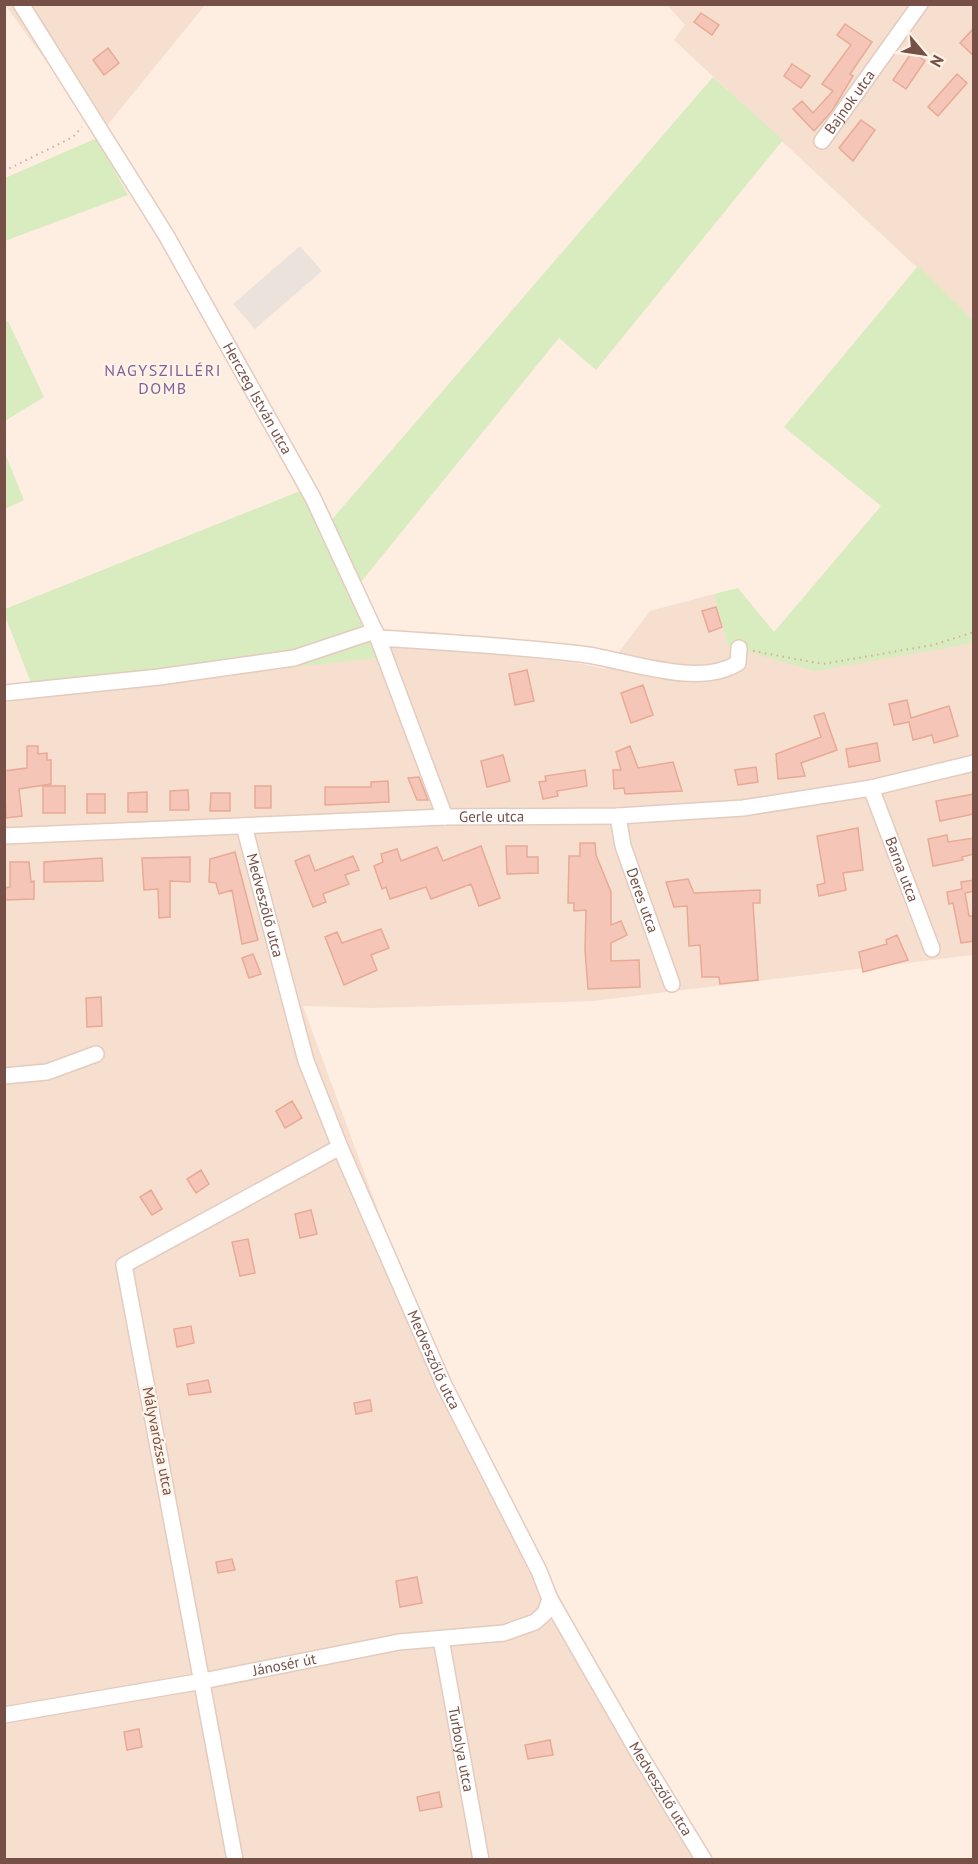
<svg xmlns="http://www.w3.org/2000/svg" width="978" height="1864" font-family="'PT Sans',sans-serif">
  <style>
    .residential { fill: #f6dfcf }
    .industrial { fill: #ece2dc }
    .green { fill: #d8ecbf }
    .building { fill: #f5c6b7; stroke: #e8a996; stroke-width: 1.5 }
    .lines { fill: none; stroke-linecap: round; stroke-linejoin: round }
    .minor-casing { stroke: #e4cbbf; stroke-width: 18 }
    .path { stroke: #d9a99a; stroke-width: 2; stroke-dasharray: 1.5 4.5; stroke-linecap: butt }
    .minor { stroke: #fff; stroke-width: 15 }
    .labels { text-anchor: middle; stroke-width: 4.5; stroke-linejoin: round; paint-order: stroke }
    .street-label { font-size: 15px; fill: #765046; stroke: #fff3e8 }
    .neighbourhood-label { font-size: 16px; letter-spacing: 1.5px; fill: #7f619a; stroke: #fff3e8 }
  </style>
  <rect width="100%" height="100%" fill="#feeee1"/>
  <!-- residential -->
  <path class="residential" d="M5,5H205L97,138L55,73Z
    M667,5H973V320L674,40L685,25Z
    M714,594L728,646L973,643V955L593,1001L372,1008L303,1006L386,1232L456,1400L698,1859L5,1860V702L389,646L459,650L577,663L606,669L650,611Z"/>
  <!-- industrial -->
  <path class="industrial" d="M300,246L322,271L255,329L233,304Z"/>
  <!-- green -->
  <path class="green" d="M713,77L783,140L596,370L559,338L361,582L393,656L36,696L5,616V609L300,491L322,531Z
    M97,138L128,195L5,241V178Z
    M918,266L973,320V643L815,671L728,646L714,594L738,588L774,632L881,506L784,427Z
    M8,321L44,397L5,421L4,323Z
    M4,451L24,500L5,509H4Z"/>
  <!-- building -->
  <path class="building" d="M701,13L719,25L712,35L694,22Z
    M845,24L872,42L850,74L853,76L832,111L814,131L793,109L802,101L813,113L833,91L822,84L851,45L837,35Z
    M974,28V56L960,43Z
    M108,48L119,63L104,75L93,60Z
    M912,52L925,61L906,89L893,80Z
    M792,64L810,76L801,88L784,76Z
    M957,74L967,83L938,116L928,107Z
    M861,120L875,130L853,161L839,148Z
    M716,607L722,627L709,632L702,611Z
    M527,670L534,701L515,705L509,674Z
    M643,685L653,715L631,723L621,693Z
    M907,700L911,718L949,706L958,736L934,743L932,735L913,740L909,722L894,725L889,704Z
    M824,713L837,750L801,763L805,776L778,779L776,754L821,737L814,716Z
    M877,743L880,761L849,767L846,749Z
    M27,746H38V754L47,753V760H51V784L19,789L22,816L6,818L4,771L27,768Z
    M630,746L638,768L673,762L682,791L625,794L624,788L614,789L613,770H621L616,752Z
    M503,755L510,781L487,787L481,761Z
    M756,767L758,782L738,785L735,770Z
    M585,770L587,786L557,791L558,796L543,799L539,782L546,781L545,776Z
    M419,777L428,800H417L408,778Z
    M388,781L389,802L325,805V787H371V782Z
    M43,786H65V813H43Z
    M255,786H271V808H255Z
    M188,790L189,810H170V791Z
    M147,792V812H128V793Z
    M211,793H230V811H210Z
    M87,794H105V813H87Z
    M974,794V814L940,821L936,801Z
    M858,828L863,870L843,873L846,890L819,896L817,885L825,883L817,836Z
    M947,835L948,842L974,838V854L962,857L963,860L933,866L928,839Z
    M580,843H595L596,855L611,892V925L621,921L627,935L611,943V961L639,960L640,987L588,989L585,950L586,910L574,911V903H568L569,856H580Z
    M481,846L500,898L479,906L471,884L431,899L426,887L390,899L386,887L382,889L374,866L383,862L381,854L397,849L401,861L437,847L443,861Z
    M506,846H527V857H538V873L507,874Z
    M235,852L258,940L242,944L232,890L219,894L216,883L209,882L210,859Z
    M309,855L315,871L353,856L359,870L345,875L349,884L323,894L326,902L313,907L295,861Z
    M190,857V882L170,881V917L159,918L158,889L144,890L142,858Z
    M102,858L103,881L44,882V862Z
    M10,862H29L31,882L34,881V899L4,900V888L10,887Z
    M688,879L694,893L760,890V903H753L758,980L720,984L719,977H702L700,945L689,946L687,906L674,907L666,882Z
    M974,880V891L965,893L969,916H974V941L961,943L953,903L949,904L947,892L962,889L961,882Z
    M381,929L389,948L371,955L377,970L344,985L325,937L337,932L342,943Z
    M897,935L908,960L863,972L859,952L887,944L886,940Z
    M253,954L261,974L249,978L242,958Z
    M101,997L102,1026L87,1027L86,998Z
    M292,1101L302,1118L285,1128L276,1111Z
    M201,1170L209,1184L196,1193L187,1179Z
    M151,1190L162,1209L152,1215L140,1197Z
    M311,1210L317,1234L300,1238L295,1214Z
    M248,1239L255,1273L240,1276L232,1242Z
    M191,1326L194,1343L177,1347L174,1329Z
    M208,1380L211,1392L189,1395L187,1384Z
    M370,1400L372,1411L356,1414L354,1403Z
    M232,1559L235,1570L218,1573L216,1562Z
    M417,1577L422,1603L400,1607L396,1581Z
    M139,1729L142,1747L127,1750L124,1732Z
    M550,1740L553,1755L528,1759L525,1745Z
    M439,1792L442,1807L420,1811L417,1797Z"/>
  <g class="lines">
    <!-- minor casing -->
    <g class="minor-casing">
      <g id="minor">
        <path id="s1" d="M21,4L166,235L313,498L378,638L445,817"/>
        <path id="s2" d="M822,141L920,4"/>
        <path d="M378,638C446,642 513,646 581,654C625,659 697,689 738,663L739,648"/>
        <path d="M4,693L159,677L294,658L375,631"/>
        <path id="s3" d="M871,788L932,949"/>
        <path id="s4" d="M618,816L623,846L672,984"/>
        <path id="s5" d="M244,826L306,1061L340,1147L444,1385L539,1571L550,1599L635,1747L704,1860"/>
        <path id="s6" d="M4,836L445,817L618,816L743,808L871,788L974,763"/>
        <path d="M4,1076L47,1072L96,1054"/>
        <path id="s7" d="M441,1639L481,1860"/>
        <path id="s8" d="M4,1715L203,1681L399,1642L504,1633L535,1622L545,1613L550,1599"/>
        <path d="M235,1860L124,1265L340,1147"/>
      </g>
    </g>
    <!-- path -->
    <path class="path" d="M4,171L73,137L82,127
      M753,651L823,664L933,645L974,632"/>
    <!-- minor -->
    <use href="#minor" class="minor"/>
  </g>
  <g class="labels">
    <!-- street labels -->
    <g class="street-label">
      <text dy="5" stroke="none"><textPath href="#s2" startOffset="48">Bajnok utca</textPath></text>
      <text dy="5" stroke="none"><textPath href="#s1" startOffset="460">Herczeg István utca</textPath></text>
      <text dy="5" stroke="none"><textPath href="#s6" startOffset="488">Gerle utca</textPath></text>
      <text dy="5" stroke="none"><textPath href="#s3" startOffset="87">Barna utca</textPath></text>
      <text dy="5" stroke="none"><textPath href="#s4" startOffset="88">Deres utca</textPath></text>
      <text dy="5" stroke="none"><textPath href="#s5" startOffset="82">Medveszőlő utca</textPath></text>
      <text dy="5" stroke="none"><textPath href="#s5" startOffset="568">Medveszőlő utca</textPath></text>
      <text transform="translate(158 1441) rotate(79)" y="5">Mályvarózsa utca</text>
      <text dy="5" stroke="none"><textPath href="#s8" startOffset="285">Jánosér út</textPath></text>
      <text dy="5" stroke="none"><textPath href="#s7" startOffset="112">Turbolya utca</textPath></text>
      <text dy="5" stroke="none"><textPath href="#s5" startOffset="1054">Medveszőlő utca</textPath></text>
    </g>
    <!-- neighbourhood labels -->
    <g class="neighbourhood-label">
      <text x="163" y="376">NAGYSZILLÉRI<tspan x="163" dy="18">DOMB</tspan></text>
    </g>
  </g>
  <!-- border -->
  <rect width="978" height="1864" fill="none" stroke="#765046" stroke-width="12"/>
  <!-- north arrow -->
  <g transform="translate(924 54) rotate(119)" stroke="#fff3e8" stroke-width="4.5" paint-order="stroke">
  <path d="M0-4.5L10 22L0 15L-10 22Z" fill="#765046"/>
  <text y="-9" font-size="16" font-weight="bold" text-anchor="middle" fill="#765046">N</text>
  </g>
</svg>
